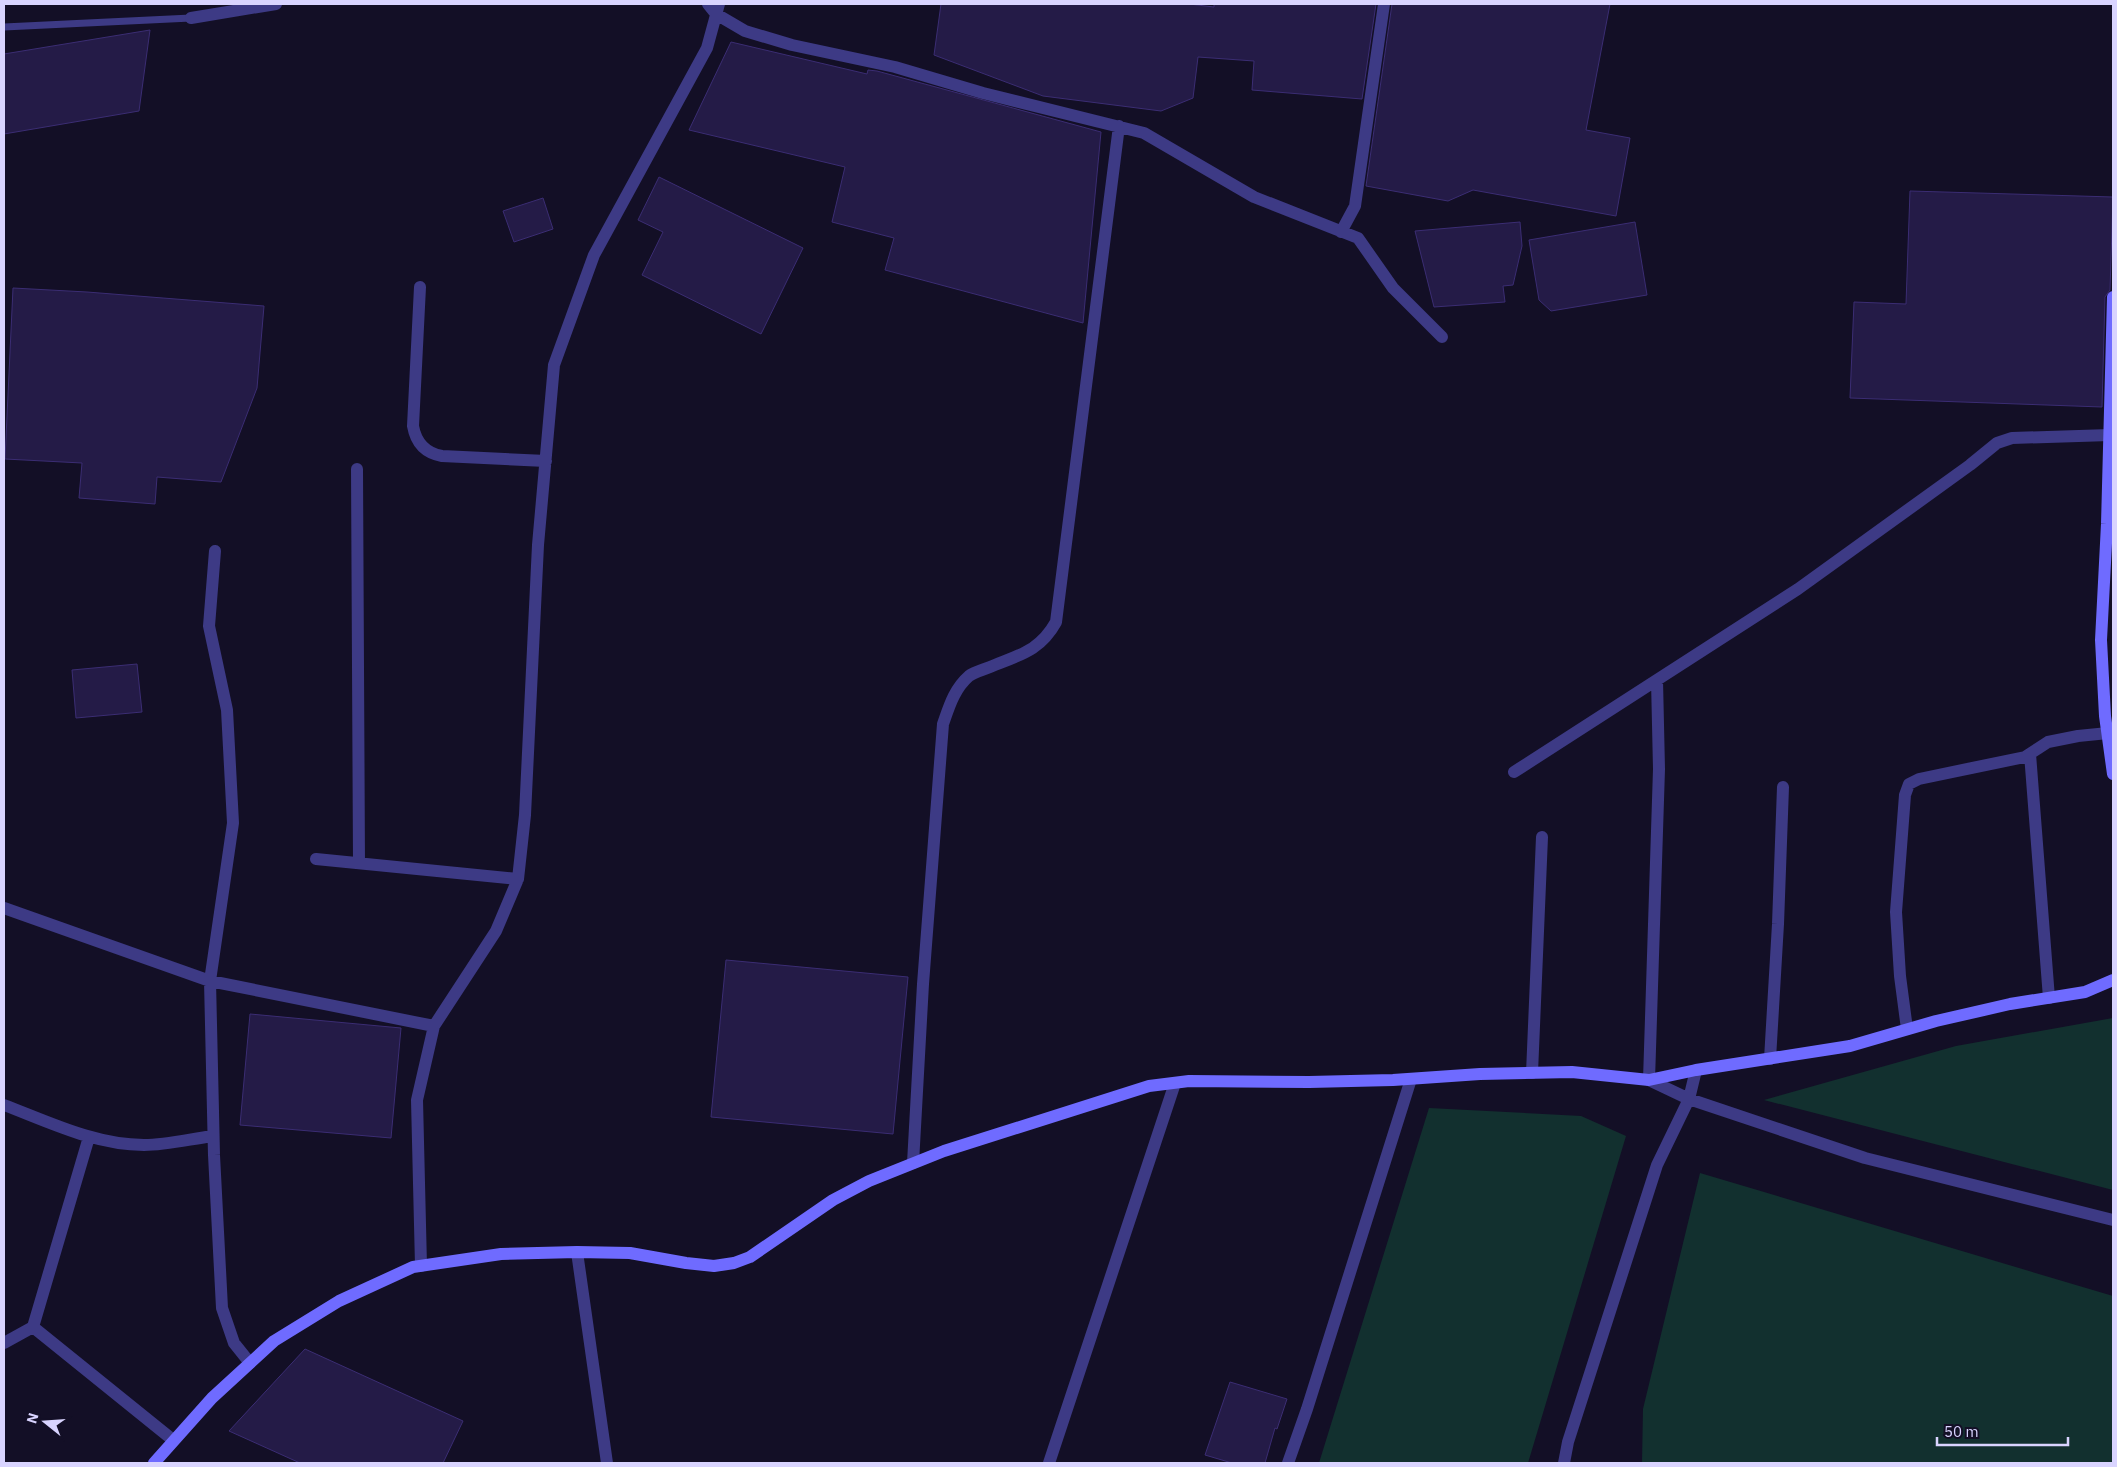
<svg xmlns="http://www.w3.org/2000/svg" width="2117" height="1467" font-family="'IBM Plex Sans',sans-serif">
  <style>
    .green { fill: #12302f }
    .building { fill: #241b47; stroke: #3b2d73 }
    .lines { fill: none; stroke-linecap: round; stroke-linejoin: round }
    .lane { stroke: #3d3a85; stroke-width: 7 }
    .street { stroke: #3d3a85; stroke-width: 12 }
    .secondary { stroke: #6f6bff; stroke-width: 12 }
  </style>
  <rect width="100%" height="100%" fill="#130f26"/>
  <!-- green -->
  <path class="green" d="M2113,1018V1190L1764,1100L1956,1046Z
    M1429,1108L1581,1116L1626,1136L1528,1463H1319Z
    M1700,1173L2113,1296V1463H1642L1643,1409Z"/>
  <!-- building -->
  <path class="building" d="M941,4H1189L1214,7V4H1376L1362,99L1252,90L1254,61L1198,57L1193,98L1161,111L1043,96L934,55Z
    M1392,4H1610L1586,130L1630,138L1616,216L1473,190L1448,201L1366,186Z
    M150,30L139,111L4,134V54Z
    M731,42L867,74L868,70L877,71L1101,132L1083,323L885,270L894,238L832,222L845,167L689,130Z
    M659,177L803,248L761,334L642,275L663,232L638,220Z
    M1910,191L2113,197L2110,290L2105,297L2102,407L1850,398L1854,302L1906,304Z
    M543,198L553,229L514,242L503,211Z
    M1520,222L1522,246L1513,285L1503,286L1505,302L1434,307L1415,231Z
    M1635,222L1647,295L1551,311L1539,300L1529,240Z
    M13,288L87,292L264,306L257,388L221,482L157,477L155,504L79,498L82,463L5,459Z
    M137,664L142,712L76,718L72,670Z
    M726,960L908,977L893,1134L711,1117Z
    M250,1014L401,1028L391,1138L240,1125Z
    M305,1349L463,1421L443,1463H300L229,1431Z
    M1230,1382L1287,1399L1277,1429L1275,1428L1265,1463H1232L1205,1455Z"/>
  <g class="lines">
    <!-- lane -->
    <path class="lane" d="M4,27L191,18"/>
    <!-- street -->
    <path class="street" d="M708,4L716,14L745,31L792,45L895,67L983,93L1144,133L1254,197L1358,238L1393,288L1442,337
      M191,18L276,4
      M1341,232L1355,206L1384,4
      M420,287L413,426C416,443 425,453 442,456L546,461
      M357,469L359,863
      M215,551L209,626L227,710L233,823L210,981L214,1155L222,1308L234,1343L250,1363
      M1657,680L1659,769L1649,1080L1689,1099L1865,1158L2113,1220
      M2030,754L2049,998
      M1514,772L1798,589L1970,465L1997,443L2012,438L2110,435
      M316,859L518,879
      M4,908L210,981L434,1026
      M1907,1029L1900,976L1896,912L1905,795L1909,784L1919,779L2025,757L2048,742L2078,736L2108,733
      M1770,1059L1778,924L1783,787
      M1532,1073L1542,837
      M4,1105C49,1122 95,1145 144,1145C167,1145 190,1139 213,1136
      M913,1163L923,984L943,724C949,707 954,689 969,676C974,672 983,670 990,667C1019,655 1040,651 1056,622L1119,126
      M577,1252L607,1463
      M421,1266L417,1100L434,1026L496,931L518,879L525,815L538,545L554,365L594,255L707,48L719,4
      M33,1327L89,1137
      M4,1343L33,1327L173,1440
      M1049,1463L1175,1083
      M1288,1463L1307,1409L1411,1079
      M1564,1463L1568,1442L1657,1165L1689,1099L1696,1070"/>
    <!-- secondary -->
    <path class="secondary" d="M2113,297L2107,524L2101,640L2105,716L2113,774
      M154,1463L212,1398L274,1341L339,1301L413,1267L501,1254L577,1252L630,1253L686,1263L714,1266L734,1263L750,1257L833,1200L869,1181L944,1151L1149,1086L1189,1081L1309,1082L1393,1080L1480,1074L1572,1072L1649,1080L1696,1070L1850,1046L1936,1021L2010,1004L2085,992L2113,980"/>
  </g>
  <!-- border -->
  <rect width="2117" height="1467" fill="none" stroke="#d9d4ff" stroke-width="10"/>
  <!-- north arrow -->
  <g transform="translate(45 1422) rotate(287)" stroke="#130f26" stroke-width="4" paint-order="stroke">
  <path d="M0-4L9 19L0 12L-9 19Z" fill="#d9d4ff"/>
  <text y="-8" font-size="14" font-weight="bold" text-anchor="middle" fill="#d9d4ff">N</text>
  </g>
  <!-- scale -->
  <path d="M1937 1437v8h131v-8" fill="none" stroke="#d9d4ff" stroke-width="2.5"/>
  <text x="1944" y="1437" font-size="15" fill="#d9d4ff" stroke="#130f26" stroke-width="4" paint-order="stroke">50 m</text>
</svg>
